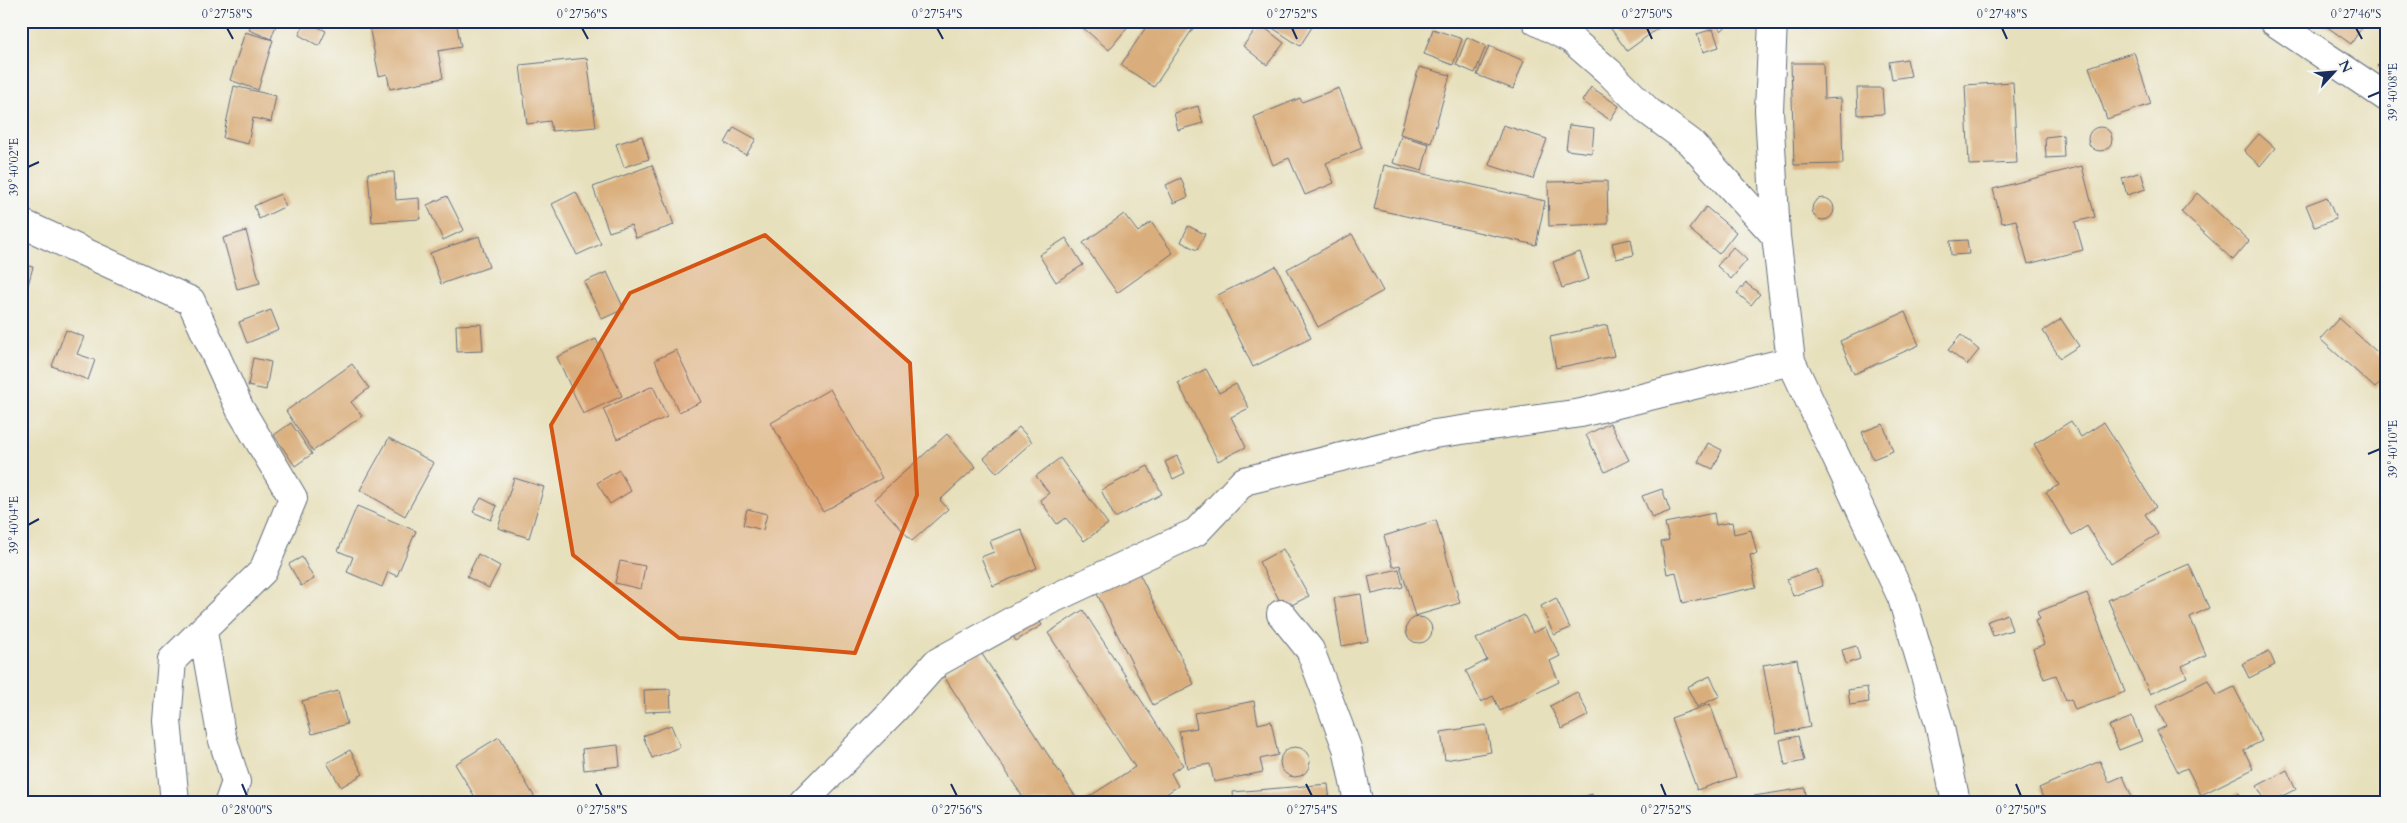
<svg xmlns="http://www.w3.org/2000/svg" width="2407" height="823" font-family="Cardo,serif">
  <style>
    .building { fill: #daae7c }
    .lines { fill: none; stroke-linecap: round; stroke-linejoin: round }
    .minor-casing { stroke: #626d7f; stroke-width: 30 }
    .minor { stroke: #fff; stroke-width: 28 }
    .marked { fill: #d45514; fill-opacity: 0.2; stroke: #d45514; stroke-width: 4; stroke-linejoin: round }
    .ticks { fill: none; stroke: #1b2f5e; stroke-width: 2 }
    .neatline { fill: none; stroke: #1b2f5e; stroke-width: 2 }
    .ticks-label { font-size: 12px; text-anchor: middle; fill: #1b2f5e }
  </style>
  <rect width="100%" height="100%" fill="#f6f6f2"/>
  <filter id="ink" filterUnits="userSpaceOnUse"><feTurbulence type="fractalNoise" baseFrequency=".02" numOctaves="2"/><feDisplacementMap in="SourceGraphic" scale="10" xChannelSelector="R" yChannelSelector="G"/><feConvolveMatrix kernelMatrix="1 2 1 2 8 2 1 2 1" color-interpolation-filters="sRGB"/></filter>
  <filter id="wash" filterUnits="userSpaceOnUse"><feTurbulence type="fractalNoise" baseFrequency=".0096" numOctaves="4" result="noise"/><feDisplacementMap in="SourceGraphic" scale="20" xChannelSelector="R" yChannelSelector="G"/><feGaussianBlur stdDeviation="1.12" result="paint"/><feColorMatrix in="noise" values="0 0 0 0 0 0 0 0 0 0 0 0 0 0 0 0 0 1.4 0 .05"/><feComposite in="paint" operator="in"/></filter>
  <g filter="url(#wash)">
    <rect width="100%" height="100%" fill="#e7e0bc"/>
    <g id="blocks">
      <!-- building -->
      <path class="building" d="M252,21H265L276,25L271,39L249,30Z
        M306,21L326,31L319,46L299,35Z
        M368,21H456L461,47L438,51L443,78L390,89L387,74L379,76Z
        M1075,21H1127L1130,24L1109,50Z
        M1150,21H1198L1154,87L1121,65Z
        M1274,21H1303L1312,27L1300,46L1271,27Z
        M1616,21H1668L1627,51L1609,26Z
        M1713,21H1732L1721,31Z
        M2319,21H2366L2351,44Z
        M1260,24L1284,43L1267,65L1243,46Z
        M1433,29L1462,39L1453,65L1424,54Z
        M1713,29L1719,47L1703,52L1697,34Z
        M245,32L273,40L258,90L230,80Z
        M1467,37L1486,46L1475,73L1456,65Z
        M1489,46L1524,61L1513,89L1477,75Z
        M2134,52L2151,104L2107,119L2089,67Z
        M2386,57V75L2377,66Z
        M587,58L596,127L552,131L550,121L527,124L520,65Z
        M1907,59L1911,76L1892,79L1889,62Z
        M1791,63H1823L1824,99L1841,98L1843,164L1794,165Z
        M1419,67L1450,75L1431,143L1400,134Z
        M2013,82L2017,163L1969,165L1965,85Z
        M234,86L276,96L271,122L253,118L248,144L223,138Z
        M1591,87L1619,106L1610,120L1582,101Z
        M1339,88L1362,148L1326,163L1334,183L1305,195L1289,158L1273,165L1254,117L1300,98L1302,102Z
        M1857,88H1882L1884,114L1858,115Z
        M1198,106L1203,123L1178,130L1174,113Z
        M1503,125L1547,139L1533,179L1489,165Z
        M1569,125L1594,128L1592,153L1566,150Z
        M734,127L756,139L746,155L725,143Z
        M2088 139a12 12 0 1 1 24 0a12 12 0 1 1-24 0Z
        M2259,134L2275,148L2260,166L2244,151Z
        M2063,135L2064,157L2046,158L2045,137Z
        M642,136L649,159L624,167L616,144Z
        M1401,136L1429,144L1422,171L1393,163Z
        M652,165L674,225L636,238L631,225L609,232L593,187Z
        M1384,165L1545,201L1536,245L1374,209Z
        M2082,166L2095,217L2075,222L2083,250L2028,264L2016,220L2002,223L1993,189Z
        M394,172L396,200L419,198L420,219L372,222L368,173Z
        M2141,172L2146,189L2127,195L2122,178Z
        M1181,178L1188,197L1174,203L1166,185Z
        M1607,181L1608,224L1549,226L1548,182Z
        M576,192L601,244L577,255L552,204Z
        M2197,193L2249,241L2233,260L2181,212Z
        M280,194L286,206L259,219L254,206Z
        M447,196L464,230L443,240L427,205Z
        M2327,197L2336,219L2315,227L2306,205Z
        M1812 209a11 11 0 1 1 22 0a11 11 0 1 1-22 0Z
        M1706,207L1736,232L1719,254L1689,229Z
        M1124,214L1138,232L1151,222L1173,253L1117,293L1083,243Z
        M1188,226L1205,234L1197,250L1181,242Z
        M246,231L260,283L237,289L223,238Z
        M1352,234L1383,291L1318,327L1287,269Z
        M479,236L489,267L441,284L430,253Z
        M1066,238L1083,265L1056,282L1039,255Z
        M1631,239L1634,255L1616,259L1612,243Z
        M1967,240L1969,254L1951,255L1950,241Z
        M1733,247L1747,260L1731,279L1717,266Z
        M1580,252L1589,279L1562,288L1553,262Z
        M21,264L33,267L22,306H21Z
        M1276,266L1311,338L1253,367L1218,295Z
        M607,272L624,309L602,319L584,282Z
        M1746,283L1760,294L1751,305L1737,293Z
        M271,310L279,330L247,343L239,322Z
        M1905,312L1919,345L1854,374L1840,341Z
        M2339,318L2386,360V376L2375,388L2320,339Z
        M2061,319L2079,346L2060,358L2043,331Z
        M481,324L483,351L457,352L456,325Z
        M1607,325L1614,356L1556,368L1550,337Z
        M66,330L84,337L77,354L95,360L88,380L52,366Z
        M1961,335L1979,350L1967,365L1948,350Z
        M596,339L622,396L583,414L557,357Z
        M676,350L701,402L679,412L655,360Z
        M253,358L271,362L266,390L248,386Z
        M352,364L369,388L351,402L362,416L313,451L286,411Z
        M1206,369L1219,393L1236,384L1249,408L1231,417L1246,447L1218,461L1178,383Z
        M653,386L667,417L617,439L603,409Z
        M830,389L882,478L823,512L771,423Z
        M2071,421L2081,437L2104,422L2156,507L2145,514L2158,534L2111,564L2087,526L2072,535L2046,492L2059,485L2034,444Z
        M291,423L312,454L295,466L274,435Z
        M1610,423L1629,460L1605,472L1586,435Z
        M1883,424L1893,451L1873,459L1862,432Z
        M1019,427L1032,442L997,473L984,458Z
        M947,434L976,467L940,500L948,509L912,541L874,499Z
        M389,438L434,463L405,516L360,490Z
        M1708,443L1722,450L1713,469L1698,462Z
        M1177,456L1185,473L1173,479L1165,462Z
        M1060,458L1108,524L1084,541L1066,518L1057,524L1040,500L1049,493L1036,476Z
        M1148,466L1162,494L1115,518L1101,490Z
        M619,470L631,491L610,504L597,483Z
        M514,478L544,487L529,538L498,528Z
        M1662,489L1670,511L1652,518L1642,496Z
        M481,498L497,506L491,520L473,512Z
        M357,506L416,531L397,576L388,572L382,587L347,572L353,557L338,551Z
        M747,509L767,514L763,530L743,525Z
        M1714,513L1716,525L1732,522L1734,534L1751,530L1757,554L1750,555L1756,587L1683,603L1676,572L1667,574L1661,542L1669,540L1665,523Z
        M1436,520L1460,603L1415,616L1400,565L1393,567L1384,536Z
        M1021,529L1037,568L993,586L981,557L994,552L990,541Z
        M1283,549L1309,596L1284,609L1259,562Z
        M478,554L500,566L489,588L467,577Z
        M302,557L314,579L301,586L289,564Z
        M620,561L645,566L641,589L615,583Z
        M2189,564L2209,608L2190,617L2206,655L2182,666L2187,677L2150,694L2108,600Z
        M1399,569L1403,587L1372,594L1368,576Z
        M1817,569L1823,586L1793,596L1787,579Z
        M1138,571L1194,684L1153,705L1096,592Z
        M2087,593L2125,692L2075,710L2071,699L2066,701L2056,675L2044,679L2033,649L2044,644L2035,621L2040,619L2037,612Z
        M1361,594L1368,641L1342,646L1334,598Z
        M1556,598L1570,628L1554,635L1541,606Z
        M1083,610L1183,765L1171,773L1178,786L1154,802H1081L1135,767L1048,633Z
        M1034,612L1042,625L1016,641L1008,627Z
        M2007,614L2012,630L1993,636L1988,621Z
        M1524,615L1533,633L1545,627L1560,656L1550,661L1559,682L1500,711L1493,696L1481,702L1466,671L1487,660L1476,639Z
        M1406 630a13 13 0 1 1 26 0a13 13 0 1 1-26 0Z
        M1856,646L1860,659L1846,664L1842,650Z
        M980,651L1079,802H1026L943,675Z
        M2269,651L2275,665L2249,678L2242,664Z
        M1797,659L1810,727L1776,734L1763,665Z
        M1710,676L1720,696L1697,707L1687,687Z
        M2208,680L2216,696L2234,687L2262,741L2244,750L2253,769L2201,795L2187,768L2178,772L2157,731L2166,726L2156,706Z
        M1867,687L1869,702L1850,705L1848,690Z
        M670,689L671,711L645,712L644,690Z
        M338,691L347,724L312,734L302,701Z
        M1577,692L1589,715L1562,729L1550,706Z
        M1254,701L1258,724L1271,721L1278,755L1260,759L1263,772L1214,782L1210,764L1187,768L1179,731L1197,728L1194,713Z
        M1710,704L1736,777L1697,790L1671,718Z
        M2132,717L2142,741L2119,750L2109,726Z
        M671,725L680,747L652,758L643,736Z
        M1486,725L1491,752L1445,760L1441,732Z
        M1798,736L1804,761L1785,765L1780,740Z
        M499,737L534,796L524,802H478L455,764Z
        M618,745L620,766L584,770L582,749Z
        M1280 762a15 15 0 1 1 30 0a15 15 0 1 1-30 0Z
        M350,750L363,774L341,787L327,763Z
        M2100,761L2109,782L2123,776L2134,802H2045L2039,788Z
        M2287,770L2296,789L2271,802H2266L2257,786Z
        M1328,784L1330,802H1234L1233,792Z
        M1805,788L1807,802H1755L1754,796Z
        M2239,793L2243,802H2217Z
        M1592,794L1595,802H1571V801Z"/>
    </g>
  </g>
  <g filter="url(#ink)">
    <use href="#blocks" fill-opacity="0" stroke="#626d7f" stroke-width="1"/>
    <g class="lines">
      <!-- minor casing -->
      <g class="minor-casing">
        <path id="minor" d="M1536,21L1571,39L1609,72L1648,111L1690,142L1776,236
          M1773,21L1769,110L1776,236L1791,361
          M2273,21L2386,97
          M21,223L191,301L240,409L293,498L263,571L172,660L167,721L175,802
          M1281,614L1310,650L1347,748L1358,802
          M203,632L221,734L236,782L229,802
          M803,802L895,709L936,663L1048,601L1196,532L1244,481L1434,434L1581,413L1791,361L1902,598L1939,723L1956,802"/>
      </g>
      <!-- minor -->
      <use href="#minor" class="minor"/>
    </g>
  </g>
  <!-- marked area -->
  <path class="marked" d="M765,235L910,363L917,495L855,653L679,638L573,555L551,425L630,293Z"/>
  <!-- ticks -->
  <path class="ticks" d="M227,28L233,39M582,28L588,39M937,28L943,39M1292,28L1297,39M1647,28L1652,39M2002,28L2007,39M2356,28L2362,39M2368,97L2380,92M28,167L39,162M2368,454L2380,449M28,525L39,519M242,784L247,796M596,784L602,796M951,784L957,796M1306,784L1312,796M1661,784L1666,796M2016,784L2021,796"/>
  <!-- margin -->
  <rect width="2407" height="823" fill="none" stroke="#f6f6f2" stroke-width="55"/>
  <!-- north arrow -->
  <g transform="translate(2334 72) rotate(64)" stroke="#f6f6f2" stroke-width="4" paint-order="stroke">
  <path d="M0-4L9 19L0 12L-9 19Z" fill="#1b2f5e"/>
  <text y="-8" font-size="14" font-weight="bold" text-anchor="middle" fill="#1b2f5e">N</text>
  </g>
  <rect x="28" y="28" width="2352" height="768" class="neatline"/>
  <g class="ticks-label">
    <text x="227" y="18">0°27'58"S</text>
    <text x="582" y="18">0°27'56"S</text>
    <text x="937" y="18">0°27'54"S</text>
    <text x="1292" y="18">0°27'52"S</text>
    <text x="1647" y="18">0°27'50"S</text>
    <text x="2002" y="18">0°27'48"S</text>
    <text x="2356" y="18">0°27'46"S</text>
    <text transform="translate(2393 92) rotate(-90)" y="4">39°40'08"E</text>
    <text transform="translate(14 167) rotate(-90)" y="4">39°40'02"E</text>
    <text transform="translate(2393 449) rotate(-90)" y="4">39°40'10"E</text>
    <text transform="translate(14 525) rotate(-90)" y="4">39°40'04"E</text>
    <text x="247" y="814">0°28'00"S</text>
    <text x="602" y="814">0°27'58"S</text>
    <text x="957" y="814">0°27'56"S</text>
    <text x="1312" y="814">0°27'54"S</text>
    <text x="1666" y="814">0°27'52"S</text>
    <text x="2021" y="814">0°27'50"S</text>
  </g>
</svg>
